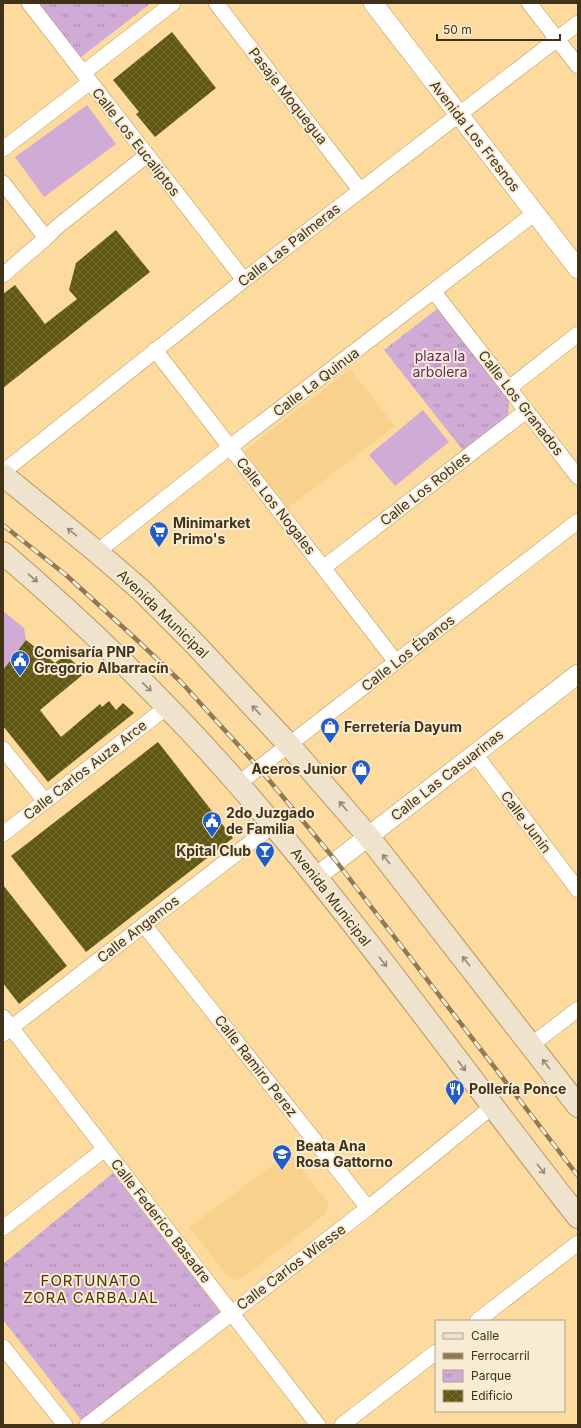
<svg xmlns="http://www.w3.org/2000/svg" width="581" height="1428" font-family="Inter,sans-serif">
  <style>
    .built { fill: #f8d28d }
    .park { fill: url(#park-tufts) }
    .pitch { fill: #d0abd6 }
    .building { fill: url(#building-cross-hatch) }
    .lines { fill: none; stroke-linecap: round; stroke-linejoin: round }
    .minor-casing { stroke: #b8975c; stroke-width: 16 }
    .tertiary-casing { stroke: #b8975c; stroke-width: 20 }
    .secondary-casing { stroke: #b8975c; stroke-width: 24 }
    .minor { stroke: #fff; stroke-width: 15 }
    .tertiary { stroke: #fff; stroke-width: 19 }
    .secondary { stroke: #efe3ce; stroke-width: 22 }
    .rail-casing { stroke: #8f7a51; stroke-width: 4.5 }
    .rail { stroke: #f9ecd4; stroke-width: 3; stroke-dasharray: 9; stroke-linecap: butt }
    .oneway { stroke: #978a74 }
    .labels { text-anchor: middle; stroke-width: 4; stroke-linejoin: round; paint-order: stroke }
    .street-label { font-size: 14px; fill: #3f3219; stroke: #f9ecd4 }
    .park-label { font-size: 14px; fill: #5e2c67; stroke: #f9ecd4 }
    .poi-label { font-size: 14px; font-weight: bold; fill: #3f3219; stroke: #f9ecd4; text-anchor: start }
    .neighbourhood-label { font-size: 15px; letter-spacing: 1px; fill: #4d3705; stroke: #f9ecd4 }
  </style>
  <defs>
    <pattern id="park-tufts" width="24" height="20" patternUnits="userSpaceOnUse"><rect width="24" height="20" fill="#d0abd6"/><path d="M3 7l-1-3M5 7V3M7 7l1-3M15 17l-1-3M17 17v-4M19 17l1-3" fill="none" stroke="#aa8cad"/></pattern>
    <pattern id="building-cross-hatch" width="8" height="8" patternUnits="userSpaceOnUse"><rect width="8" height="8" fill="#605712"/><path d="M0 0l8 8M0 8l8-8" fill="none" stroke="#746c34"/></pattern>
  </defs>
  <rect width="100%" height="100%" fill="#fddb9e"/>
  <!-- built -->
  <path class="built" d="M350,369L395,426L288,508L244,451Z
    M289,1153L329,1204L325,1214L240,1280L229,1278L189,1227Z"/>
  <!-- park -->
  <path class="park" d="M37,3H151L81,57L76,56Z
    M441,306L509,397L508,419L465,453L384,350Z
    M113,1173L221,1313L83,1422L3,1320V1264Z"/>
  <!-- pitch -->
  <path class="pitch" d="M87,105L116,144L44,197L15,157Z
    M423,410L449,442L395,486L369,455Z
    M3,611L24,628L26,640L3,670Z"/>
  <!-- building -->
  <path class="building" d="M172,32L216,88L155,137L136,114L139,112L113,80Z
    M116,230L150,272L3,388V294L15,285L45,324L77,299L69,290L76,263Z
    M26,640L55,663L65,655L86,672L40,710L61,737L100,704L102,707L109,701L116,710L123,703L134,713L48,782L3,726V670Z
    M158,742L233,838L86,952L11,856Z
    M3,885L67,966L19,1004L3,983Z"/>
  <g class="lines">
    <!-- minor casing -->
    <g class="minor-casing">
      <path id="minor" d="M29,3L244,280
        M216,3L360,190
        M529,3L578,66
        M83,73L173,3
        M3,149L90,82
        M3,183L46,238
        M3,275L46,238L57,227L147,155
        M434,292L578,477
        M155,350L396,662
        M509,388L578,334
        M3,472L244,280L578,23
        M97,552L230,447L535,213
        M323,568L526,411
        M3,749L45,801
        M475,754L578,890
        M238,784L578,521
        M3,834L167,707
        M144,925L368,1208
        M3,1017L318,1425
        M3,1034L273,825
        M531,1045L578,1009
        M3,1228L105,1149
        M477,1321L578,1243
        M3,1347L65,1425
        M87,1425L368,1208L493,1106
        M342,1425L436,1352"/>
    </g>
    <!-- tertiary casing -->
    <g class="tertiary-casing">
      <path id="tertiary" d="M373,3L578,269
        M316,877L578,674"/>
    </g>
    <!-- secondary casing -->
    <g class="secondary-casing">
      <path id="secondary" d="M3,475L97,552L141,590L195,644L289,745L368,836L578,1106
        M3,553C87,625 167,702 239,785C359,923 465,1073 578,1217"/>
    </g>
    <!-- minor -->
    <use href="#minor" class="minor"/>
    <!-- tertiary -->
    <use href="#tertiary" class="tertiary"/>
    <!-- secondary -->
    <use href="#secondary" class="secondary"/>
    <!-- rail casing -->
    <g class="rail-casing">
      <path id="rail" d="M3,525L66,575L137,640L181,682L259,768L336,861L578,1176"/>
    </g>
    <!-- rail -->
    <use href="#rail" class="rail"/>
  </g>
  <!-- one-way arrows -->
  <defs><path id="oneway-shaft" d="M-6 0H5M1.5-3L5.5 0L1.5 3" fill="none" stroke-width="1.6" stroke-linecap="round" stroke-linejoin="round"/></defs>
  <g class="oneway">
    <use href="#oneway-shaft" transform="translate(72 532) rotate(-141)"/>
    <use href="#oneway-shaft" transform="translate(33 578) rotate(41)"/>
    <use href="#oneway-shaft" transform="translate(147 687) rotate(44)"/>
    <use href="#oneway-shaft" transform="translate(256 710) rotate(-133)"/>
    <use href="#oneway-shaft" transform="translate(343 806) rotate(-131)"/>
    <use href="#oneway-shaft" transform="translate(386 859) rotate(-128)"/>
    <use href="#oneway-shaft" transform="translate(466 961) rotate(-128)"/>
    <use href="#oneway-shaft" transform="translate(383 962) rotate(52)"/>
    <use href="#oneway-shaft" transform="translate(546 1064) rotate(-128)"/>
    <use href="#oneway-shaft" transform="translate(462 1066) rotate(53)"/>
    <use href="#oneway-shaft" transform="translate(541 1169) rotate(52)"/>
  </g>
  <!-- icons -->
  <defs>
    <g id="supermarket-pin" transform="scale(1)"><path d="M0 17L-7.5 6A9.5 9.5 0 1 1 7.5 6Z" fill="#225cc8" stroke="#f9ecd4"/><path d="M-6-5.5h2.5l.6 2H6L4.5 2H-2.5L-4.4-4H-6ZM-1.5 3.2a1.3 1.3 0 1 0 .1 0ZM3 3.2a1.3 1.3 0 1 0 .1 0Z" fill="#fff"/></g>
    <g id="civic-pin" transform="scale(1)"><path d="M0 17L-7.5 6A9.5 9.5 0 1 1 7.5 6Z" fill="#225cc8" stroke="#f9ecd4"/><path d="M-.6-6.5H3V-4.5H.6V-3L4-1V1h2V6H-6V1h2V-1L-.6-3ZM-1.2 2.5V6h2.4V2.5Z" fill="#fff"/></g>
    <g id="shop-pin" transform="scale(1)"><path d="M0 17L-7.5 6A9.5 9.5 0 1 1 7.5 6Z" fill="#225cc8" stroke="#f9ecd4"/><path d="M-5-2.5h2.3a2.7 3.5 0 0 1 5.4 0H5L5.5 6h-11ZM-1.5-2.5h3a1.5 2.3 0 0 0-3 0Z" fill="#fff"/></g>
    <g id="bar-pin" transform="scale(1)"><path d="M0 17L-7.5 6A9.5 9.5 0 1 1 7.5 6Z" fill="#225cc8" stroke="#f9ecd4"/><path d="M-6-5H6L.8 .8V4.5H3.5V6h-7V4.5H-.8V.8Z" fill="#fff"/></g>
    <g id="restaurant-pin" transform="scale(1)"><path d="M0 17L-7.5 6A9.5 9.5 0 1 1 7.5 6Z" fill="#225cc8" stroke="#f9ecd4"/><path d="M-5-6h1v4h1v-4h1v4h1v-4h1v5L-1.5 .5V6h-2V.5L-5-1ZM5-6V6H3V1.5H1.5Q1.5-4 5-6Z" fill="#fff"/></g>
    <g id="school-pin" transform="scale(1)"><path d="M0 17L-7.5 6A9.5 9.5 0 1 1 7.5 6Z" fill="#225cc8" stroke="#f9ecd4"/><path d="M0-5L7-2L0 1L-7-2ZM-4 1L0 2.5L4 1V4Q0 6-4 4Z" fill="#fff"/></g>
  </defs>
  <g fill-rule="evenodd">
    <use href="#supermarket-pin" x="159" y="531"/>
    <use href="#civic-pin" x="20" y="660"/>
    <use href="#shop-pin" x="330" y="727"/>
    <use href="#shop-pin" x="361" y="769"/>
    <use href="#civic-pin" x="212" y="821"/>
    <use href="#bar-pin" x="265" y="851"/>
    <use href="#restaurant-pin" x="455" y="1089"/>
    <use href="#school-pin" x="282" y="1154"/>
  </g>
  <g class="labels">
    <!-- street labels -->
    <g class="street-label">
      <text transform="translate(288 96) rotate(52)" y="5">Pasaje Moquegua</text>
      <text transform="translate(475 136) rotate(52)" y="5">Avenida Los Fresnos</text>
      <text transform="translate(136 142) rotate(52)" y="5">Calle Los Eucaliptos</text>
      <text transform="translate(289 245) rotate(-38)" y="5">Calle Las Palmeras</text>
      <text transform="translate(316 382) rotate(-37)" y="5">Calle La Quinua</text>
      <text transform="translate(521 403) rotate(52)" y="5">Calle Los Granados</text>
      <text transform="translate(425 489) rotate(-38)" y="5">Calle Los Robles</text>
      <text transform="translate(276 506) rotate(52)" y="5">Calle Los Nogales</text>
      <text transform="translate(163 614) rotate(44)" y="5">Avenida Municipal</text>
      <text transform="translate(408 653) rotate(-38)" y="5">Calle Los Ébanos</text>
      <text transform="translate(85 770) rotate(-38)" y="5">Calle Carlos Auza Arce</text>
      <text transform="translate(447 775) rotate(-38)" y="5">Calle Las Casuarinas</text>
      <text transform="translate(526 822) rotate(53)" y="5">Calle Junín</text>
      <text transform="translate(331 897) rotate(52)" y="5">Avenida Municipal</text>
      <text transform="translate(138 929) rotate(-38)" y="5">Calle Angamos</text>
      <text transform="translate(256 1066) rotate(52)" y="5">Calle Ramiro Perez</text>
      <text transform="translate(161 1221) rotate(52)" y="5">Calle Federico Basadre</text>
      <text transform="translate(291 1267) rotate(-37)" y="5">Calle Carlos Wiesse</text>
    </g>
    <!-- park labels -->
    <g class="park-label">
      <text x="440" y="361">plaza la<tspan x="440" dy="16">arbolera</tspan></text>
    </g>
    <!-- poi labels -->
    <g class="poi-label">
      <text x="173" y="528">Minimarket<tspan x="173" dy="16">Primo's</tspan></text>
      <text x="34" y="657">Comisaría PNP<tspan x="34" dy="16">Gregorio Albarracín</tspan></text>
      <text x="344" y="732">Ferretería Dayum</text>
      <text x="347" y="774" text-anchor="end">Aceros Junior</text>
      <text x="226" y="818">2do Juzgado<tspan x="226" dy="16">de Familia</tspan></text>
      <text x="251" y="856" text-anchor="end">Kpital Club</text>
      <text x="469" y="1094">Pollería Ponce</text>
      <text x="296" y="1151">Beata Ana<tspan x="296" dy="16">Rosa Gattorno</tspan></text>
    </g>
    <!-- neighbourhood labels -->
    <g class="neighbourhood-label">
      <text x="91" y="1286">FORTUNATO<tspan x="91" dy="17">ZORA CARBAJAL</tspan></text>
    </g>
  </g>
  <!-- border -->
  <rect width="581" height="1428" fill="none" stroke="#3f3219" stroke-width="8"/>
  <!-- legend -->
  <rect x="435" y="1320" width="130" height="92" fill="#f9ecd4" stroke="#afa289"/>
  <rect x="443" y="1333" width="20" height="6" fill="#efe3ce" stroke="#afa289"/>
  <text x="471" y="1340" font-size="12" fill="#3f3219">Calle</text>
  <rect x="443" y="1353" width="20" height="6" fill="#8f7a51" stroke="#afa289"/>
  <text x="471" y="1360" font-size="12" fill="#3f3219">Ferrocarril</text>
  <rect x="443" y="1370" width="20" height="12" fill="url(#park-tufts)" stroke="#afa289"/>
  <text x="471" y="1380" font-size="12" fill="#3f3219">Parque</text>
  <rect x="443" y="1390" width="20" height="12" fill="url(#building-cross-hatch)" stroke="#afa289"/>
  <text x="471" y="1400" font-size="12" fill="#3f3219">Edificio</text>
  <!-- scale -->
  <path d="M437 34v6h123v-6" fill="none" stroke="#3f3219" stroke-width="2"/>
  <text x="443" y="34" font-size="12" fill="#3f3219" stroke="#f9ecd4" stroke-width="3" paint-order="stroke">50 m</text>
</svg>
